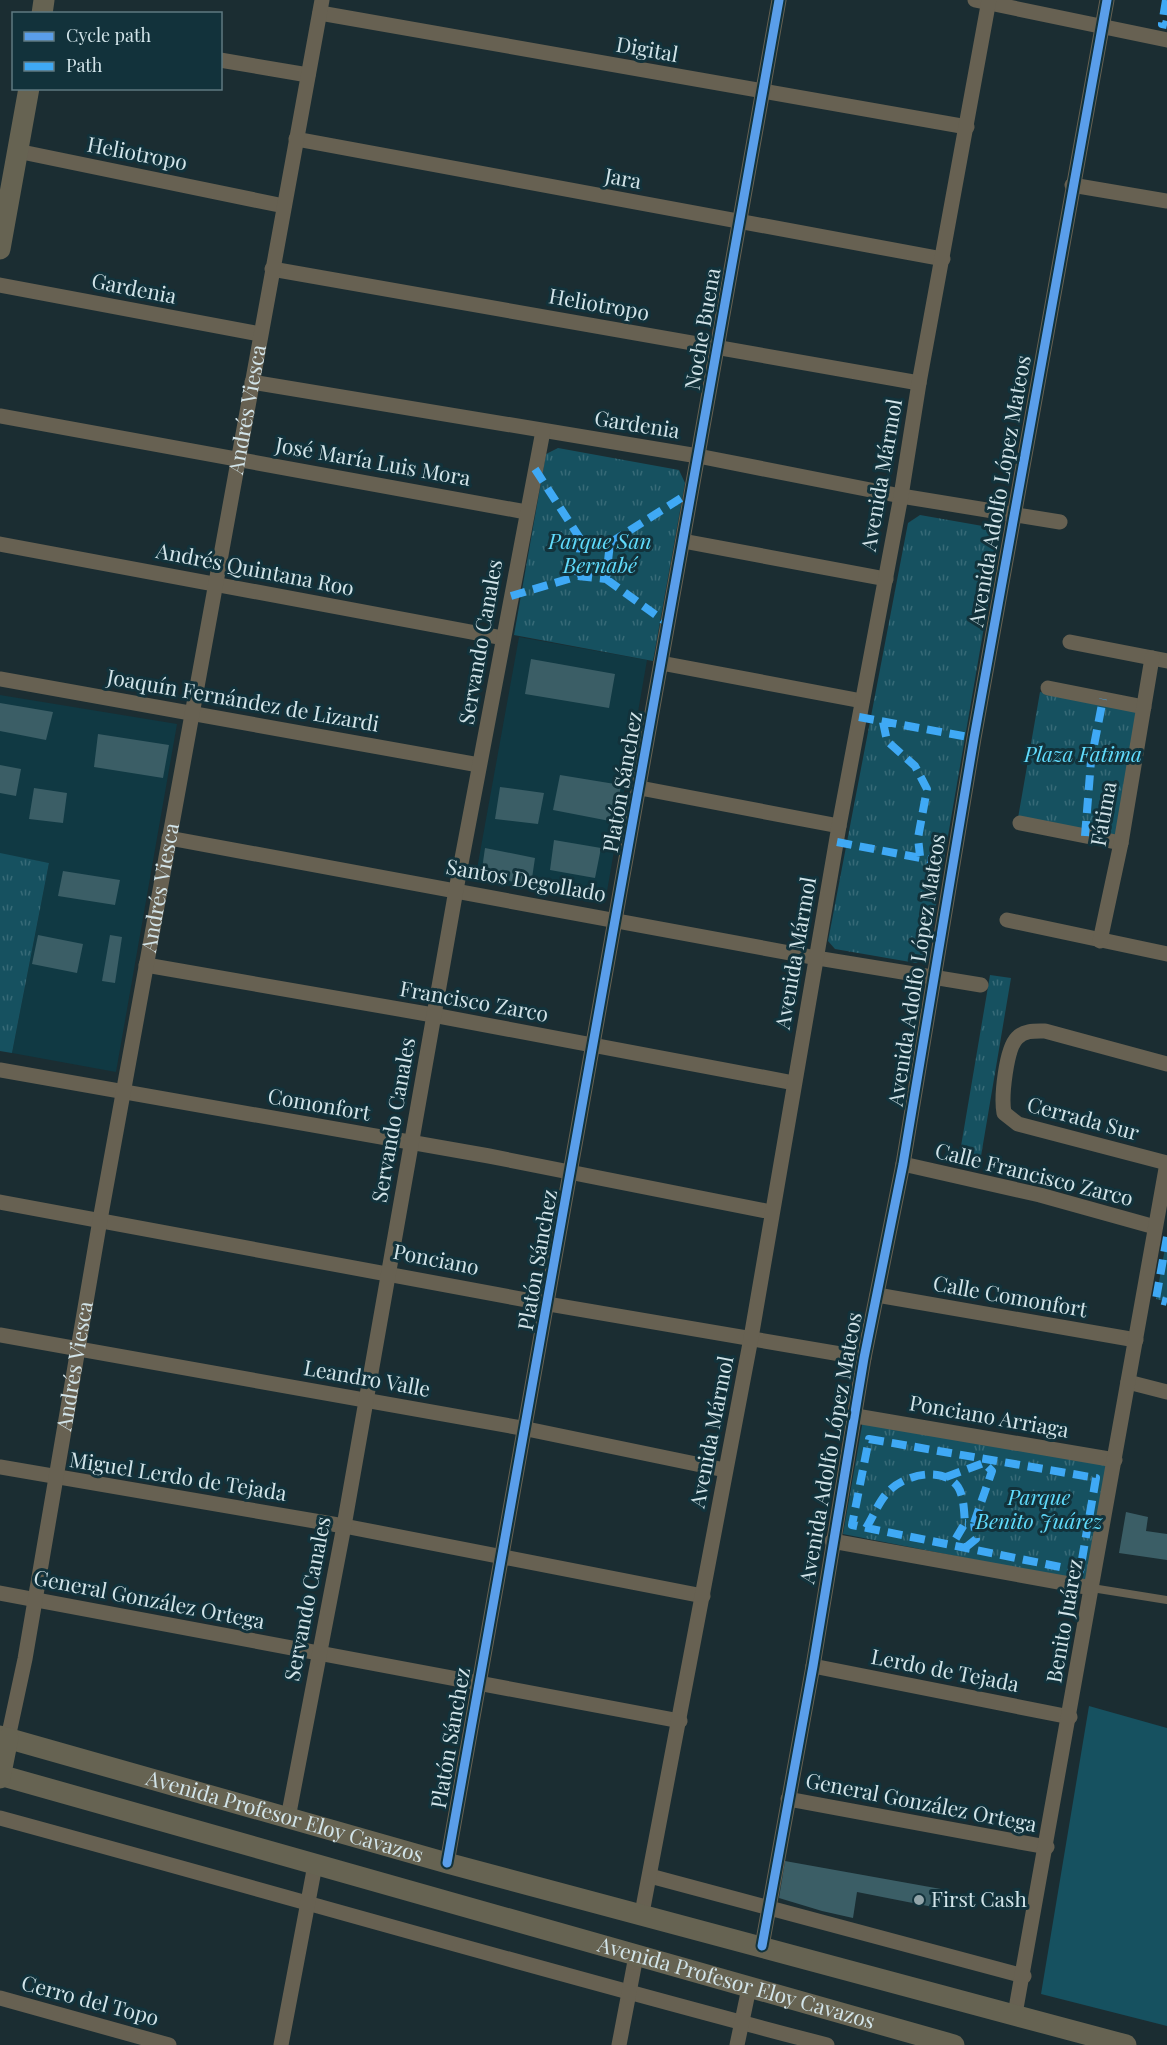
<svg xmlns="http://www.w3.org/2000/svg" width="1167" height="2045" font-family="'Playfair Display',serif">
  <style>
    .built { fill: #103943 }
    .grass { fill: #165160 }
    .park { fill: url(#park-tufts) }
    .building { fill: #3b5e66 }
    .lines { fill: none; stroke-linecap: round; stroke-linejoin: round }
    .lane { stroke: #676152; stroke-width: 8 }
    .street { stroke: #676152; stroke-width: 15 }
    .secondary { stroke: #666352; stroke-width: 21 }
    .quiet { stroke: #3fa9f5; stroke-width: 8; stroke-dasharray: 15 8; stroke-linecap: butt }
    .cycleway-casing { stroke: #12323b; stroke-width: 13 }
    .cycleway { stroke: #5a9eea; stroke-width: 9 }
    .poi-dot { fill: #92a4a9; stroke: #12323b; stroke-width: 2 }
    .labels { text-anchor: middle; stroke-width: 6; stroke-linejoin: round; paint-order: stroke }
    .street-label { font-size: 21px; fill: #d2e4e9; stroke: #12323b }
    .park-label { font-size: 21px; font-style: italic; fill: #61dcfd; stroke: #12323b }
    .poi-label { font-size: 21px; fill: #d2e4e9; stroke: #12323b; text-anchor: start }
  </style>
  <defs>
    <pattern id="park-tufts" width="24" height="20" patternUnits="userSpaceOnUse" patternTransform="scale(1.5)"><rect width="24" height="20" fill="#165160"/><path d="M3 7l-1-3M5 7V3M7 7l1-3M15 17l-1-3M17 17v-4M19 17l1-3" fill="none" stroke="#376a77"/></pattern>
  </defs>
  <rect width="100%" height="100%" fill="#1b2d32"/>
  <!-- built -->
  <path class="built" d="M519,637L647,660L605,903L475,880Z
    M0,695L177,724L116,1072L12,1053L49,863L0,854Z"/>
  <!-- grass -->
  <path class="grass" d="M1089,1706L1167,1728V2026L1041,1994Z"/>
  <!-- park -->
  <path class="park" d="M558,448L679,470L685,483L653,661L514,635L546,454Z
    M920,515L994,528L999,540L927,958L916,963L835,949L828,941L908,523Z
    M1040,692L1145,710L1120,838L1018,818Z
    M0,853L49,863L12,1053L0,1051Z
    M990,975L1011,978L979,1168L958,1164Z
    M1167,1237V1302L1156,1299Z
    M863,1420L1115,1460L1089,1582L843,1534Z"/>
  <!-- building -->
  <path class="building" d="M531,659L615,674L609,708L525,694Z
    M0,703L53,712L46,740L0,731Z
    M98,734L169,745L163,778L94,767Z
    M0,765L21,769L16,796L0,793Z
    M560,775L621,785L615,822L553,810Z
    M500,787L544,793L538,824L495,819Z
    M34,788L67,793L63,823L29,819Z
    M554,840L601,848L595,878L550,870Z
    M485,848L535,858L531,885L481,876Z
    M63,871L120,880L115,905L58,896Z
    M38,935L83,944L77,973L32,964Z
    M110,935L122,937L115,983L102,981Z
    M1126,1512L1148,1517L1146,1531L1167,1534V1560L1119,1553Z
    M785,1861L941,1889L938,1908L857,1892L853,1918L822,1911L779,1898Z"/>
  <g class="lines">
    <!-- lane -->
    <path class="lane" d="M1092,1588L1167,1600"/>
    <!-- street -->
    <g class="street">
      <path d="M975,0L1167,40"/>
      <path d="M320,13L967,127"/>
      <path d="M220,60L308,75"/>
      <path d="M296,139L943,259"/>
      <path d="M17,151L284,206"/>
      <path d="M1072,185L1167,201"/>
      <path d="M272,269L919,383"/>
      <path d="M0,285L260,334"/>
      <path d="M252,382L698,456L901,496L1060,522"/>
      <path d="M0,416L526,512"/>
      <path d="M683,541L886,579"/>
      <path d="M0,544L503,638"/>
      <path d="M1070,642L1167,661"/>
      <path d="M661,663L862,701"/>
      <path d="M0,679L479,765"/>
      <path d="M1048,688L1144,707"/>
      <path d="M640,788L839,826"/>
      <path d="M1020,823L1121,843"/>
      <path d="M169,838L817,958L981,985"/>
      <path d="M1007,920L1167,954"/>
      <path d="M1100,941L1121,843L1152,658"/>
      <path d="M146,965L433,1015L794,1083"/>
      <path d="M0,1070L489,1156L771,1212"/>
      <path d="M903,1164L1040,1195L1155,1227"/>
      <path d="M0,1202L548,1304L864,1358"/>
      <path d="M877,1295L1136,1340"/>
      <path d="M0,1335L527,1429L725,1470"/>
      <path d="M1128,1382L1167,1392"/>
      <path d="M856,1416L1115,1460"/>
      <path d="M0,1467L344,1526L703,1596"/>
      <path d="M832,1541L1092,1588"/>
      <path d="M0,1593L680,1721"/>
      <path d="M813,1666L1070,1717"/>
      <path id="s1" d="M8,1738L25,1659L100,1220L322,0"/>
      <path d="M788,1799L1047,1847"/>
      <path d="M0,1818C276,1893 550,1973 827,2045"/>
      <path d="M288,1818L344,1526L456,890L543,431"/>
      <path d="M447,1863L779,0"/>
      <path d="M650,1876L1024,1976"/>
      <path d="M642,1913L751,1338L839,826L901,496L919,383L989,0"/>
      <path d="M762,1946L813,1666L864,1358L903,1164L974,738L1107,0"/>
      <path d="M0,1998L169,2045"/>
      <path d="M1015,2014L1167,1163L1018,1124L1004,1113C1001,1097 1006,1049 1017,1038C1025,1030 1035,1031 1045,1031L1167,1064"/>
      <path d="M281,2045L315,1865"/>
      <path d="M619,2045L636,1956"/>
      <path d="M737,2045L749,1988"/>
    </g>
    <!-- secondary -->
    <g class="secondary">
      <path d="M42,14L44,0"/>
      <path d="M0,249L29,88"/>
      <path id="s2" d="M0,1736L447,1863L1126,2045"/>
      <path id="s3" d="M0,1775L954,2045"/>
      <path d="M0,1778L8,1738"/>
    </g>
    <!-- quiet -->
    <path class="quiet" d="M1166,0L1162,24L1167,25
      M535,469L581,540
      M610,543L692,491
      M606,579L667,623
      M511,596L578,576L606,579L610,543L581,540L578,576
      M859,717L974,738
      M883,722L887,741L915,766L927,789L918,838L920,856
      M1085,836L1091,761L1103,699
      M837,842L952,864
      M1167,1237L1156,1299L1167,1302
      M869,1439L1096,1478L1080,1571L852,1525Z
      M946,1477L984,1463L992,1471L974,1523H965
      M866,1528C873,1517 879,1501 888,1492C903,1475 943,1465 958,1487C964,1496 964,1512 965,1523L952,1545
      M965,1548L976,1539L974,1523"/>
    <!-- cycleway casing -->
    <g class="cycleway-casing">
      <path id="cycleway" d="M447,1863L779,0
        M762,1946L813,1666L864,1358L903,1164L974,738L1107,0"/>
    </g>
    <!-- cycleway -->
    <use href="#cycleway" class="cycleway"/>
  </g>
  <!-- markers -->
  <circle class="poi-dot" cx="919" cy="1900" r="6"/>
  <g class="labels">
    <!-- street labels -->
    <g class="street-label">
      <text transform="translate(647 50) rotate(10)" y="7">Digital</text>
      <text transform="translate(137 154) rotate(11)" y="7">Heliotropo</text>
      <text transform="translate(623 179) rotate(10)" y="7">Jara</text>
      <text transform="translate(134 289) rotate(11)" y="7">Gardenia</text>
      <text transform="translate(599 305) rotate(10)" y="7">Heliotropo</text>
      <text transform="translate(703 329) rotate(-80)" y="7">Noche Buena</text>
      <text dy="7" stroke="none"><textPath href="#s1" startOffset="1350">Andrés Viesca</textPath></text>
      <text transform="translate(637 425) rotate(9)" y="7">Gardenia</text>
      <text transform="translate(373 462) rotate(10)" y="7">José María Luis Mora</text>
      <text transform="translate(882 475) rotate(-80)" y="7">Avenida Mármol</text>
      <text transform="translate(1000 491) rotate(-80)" y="7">Avenida Adolfo López Mateos</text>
      <text transform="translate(255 570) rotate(11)" y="7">Andrés Quintana Roo</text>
      <text transform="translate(481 642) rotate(-80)" y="7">Servando Canales</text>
      <text transform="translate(243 701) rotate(10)" y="7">Joaquín Fernández de Lizardi</text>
      <text transform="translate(623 782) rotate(-80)" y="7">Platón Sánchez</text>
      <text transform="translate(1104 814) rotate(-80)" y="7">Fátima</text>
      <text transform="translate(526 881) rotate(10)" y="7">Santos Degollado</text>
      <text dy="7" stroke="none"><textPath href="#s1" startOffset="864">Andrés Viesca</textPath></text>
      <text transform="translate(796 953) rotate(-80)" y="7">Avenida Mármol</text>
      <text transform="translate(917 970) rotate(-81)" y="7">Avenida Adolfo López Mateos</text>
      <text transform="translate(474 1002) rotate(10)" y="7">Francisco Zarco</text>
      <text transform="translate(319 1105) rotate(10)" y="7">Comonfort</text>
      <text transform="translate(1083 1119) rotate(15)" y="7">Cerrada Sur</text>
      <text transform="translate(394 1120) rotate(-80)" y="7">Servando Canales</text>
      <text transform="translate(1034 1175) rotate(14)" y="7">Calle Francisco Zarco</text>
      <text transform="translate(436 1260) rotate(11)" y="7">Ponciano</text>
      <text transform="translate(538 1260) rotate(-80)" y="7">Platón Sánchez</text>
      <text transform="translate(1010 1297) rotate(10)" y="7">Calle Comonfort</text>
      <text dy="7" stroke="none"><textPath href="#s1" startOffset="378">Andrés Viesca</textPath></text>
      <text transform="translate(367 1379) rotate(10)" y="7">Leandro Valle</text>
      <text transform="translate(989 1417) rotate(10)" y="7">Ponciano Arriaga</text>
      <text transform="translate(712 1432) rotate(-79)" y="7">Avenida Mármol</text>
      <text transform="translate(831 1448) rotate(-80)" y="7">Avenida Adolfo López Mateos</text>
      <text transform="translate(178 1477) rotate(9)" y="7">Miguel Lerdo de Tejada</text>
      <text transform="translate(308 1599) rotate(-79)" y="7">Servando Canales</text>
      <text transform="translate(149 1600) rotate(11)" y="7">General González Ortega</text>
      <text transform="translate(1065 1621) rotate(-80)" y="7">Benito Juárez</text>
      <text transform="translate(945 1671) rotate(11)" y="7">Lerdo de Tejada</text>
      <text transform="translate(451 1738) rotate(-80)" y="7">Platón Sánchez</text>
      <text transform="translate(921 1803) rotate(11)" y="7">General González Ortega</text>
      <text dy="7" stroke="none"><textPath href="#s2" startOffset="296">Avenida Profesor Eloy Cavazos</textPath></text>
      <text dy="7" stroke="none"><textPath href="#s3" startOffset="765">Avenida Profesor Eloy Cavazos</textPath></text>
      <text transform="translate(90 2001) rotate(15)" y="7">Cerro del Topo</text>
    </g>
    <!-- park labels -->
    <g class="park-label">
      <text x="600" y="549">Parque San<tspan x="600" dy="24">Bernabé</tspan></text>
      <text x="1083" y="762">Plaza Fatima</text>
      <text x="1039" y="1505">Parque<tspan x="1039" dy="24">Benito Juárez</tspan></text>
    </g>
    <!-- poi labels -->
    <g class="poi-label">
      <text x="931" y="1907">First Cash</text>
    </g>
  </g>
  <!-- legend -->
  <rect x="12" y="12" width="210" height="78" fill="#12323b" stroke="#5f7981" stroke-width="1.5"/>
  <rect x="24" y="32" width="30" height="9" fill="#5a9eea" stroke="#5f7981" stroke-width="1.5"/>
  <text x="66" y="42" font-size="18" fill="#d2e4e9">Cycle path</text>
  <rect x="24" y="62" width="30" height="9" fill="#3fa9f5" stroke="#5f7981" stroke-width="1.5"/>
  <text x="66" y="72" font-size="18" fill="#d2e4e9">Path</text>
</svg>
